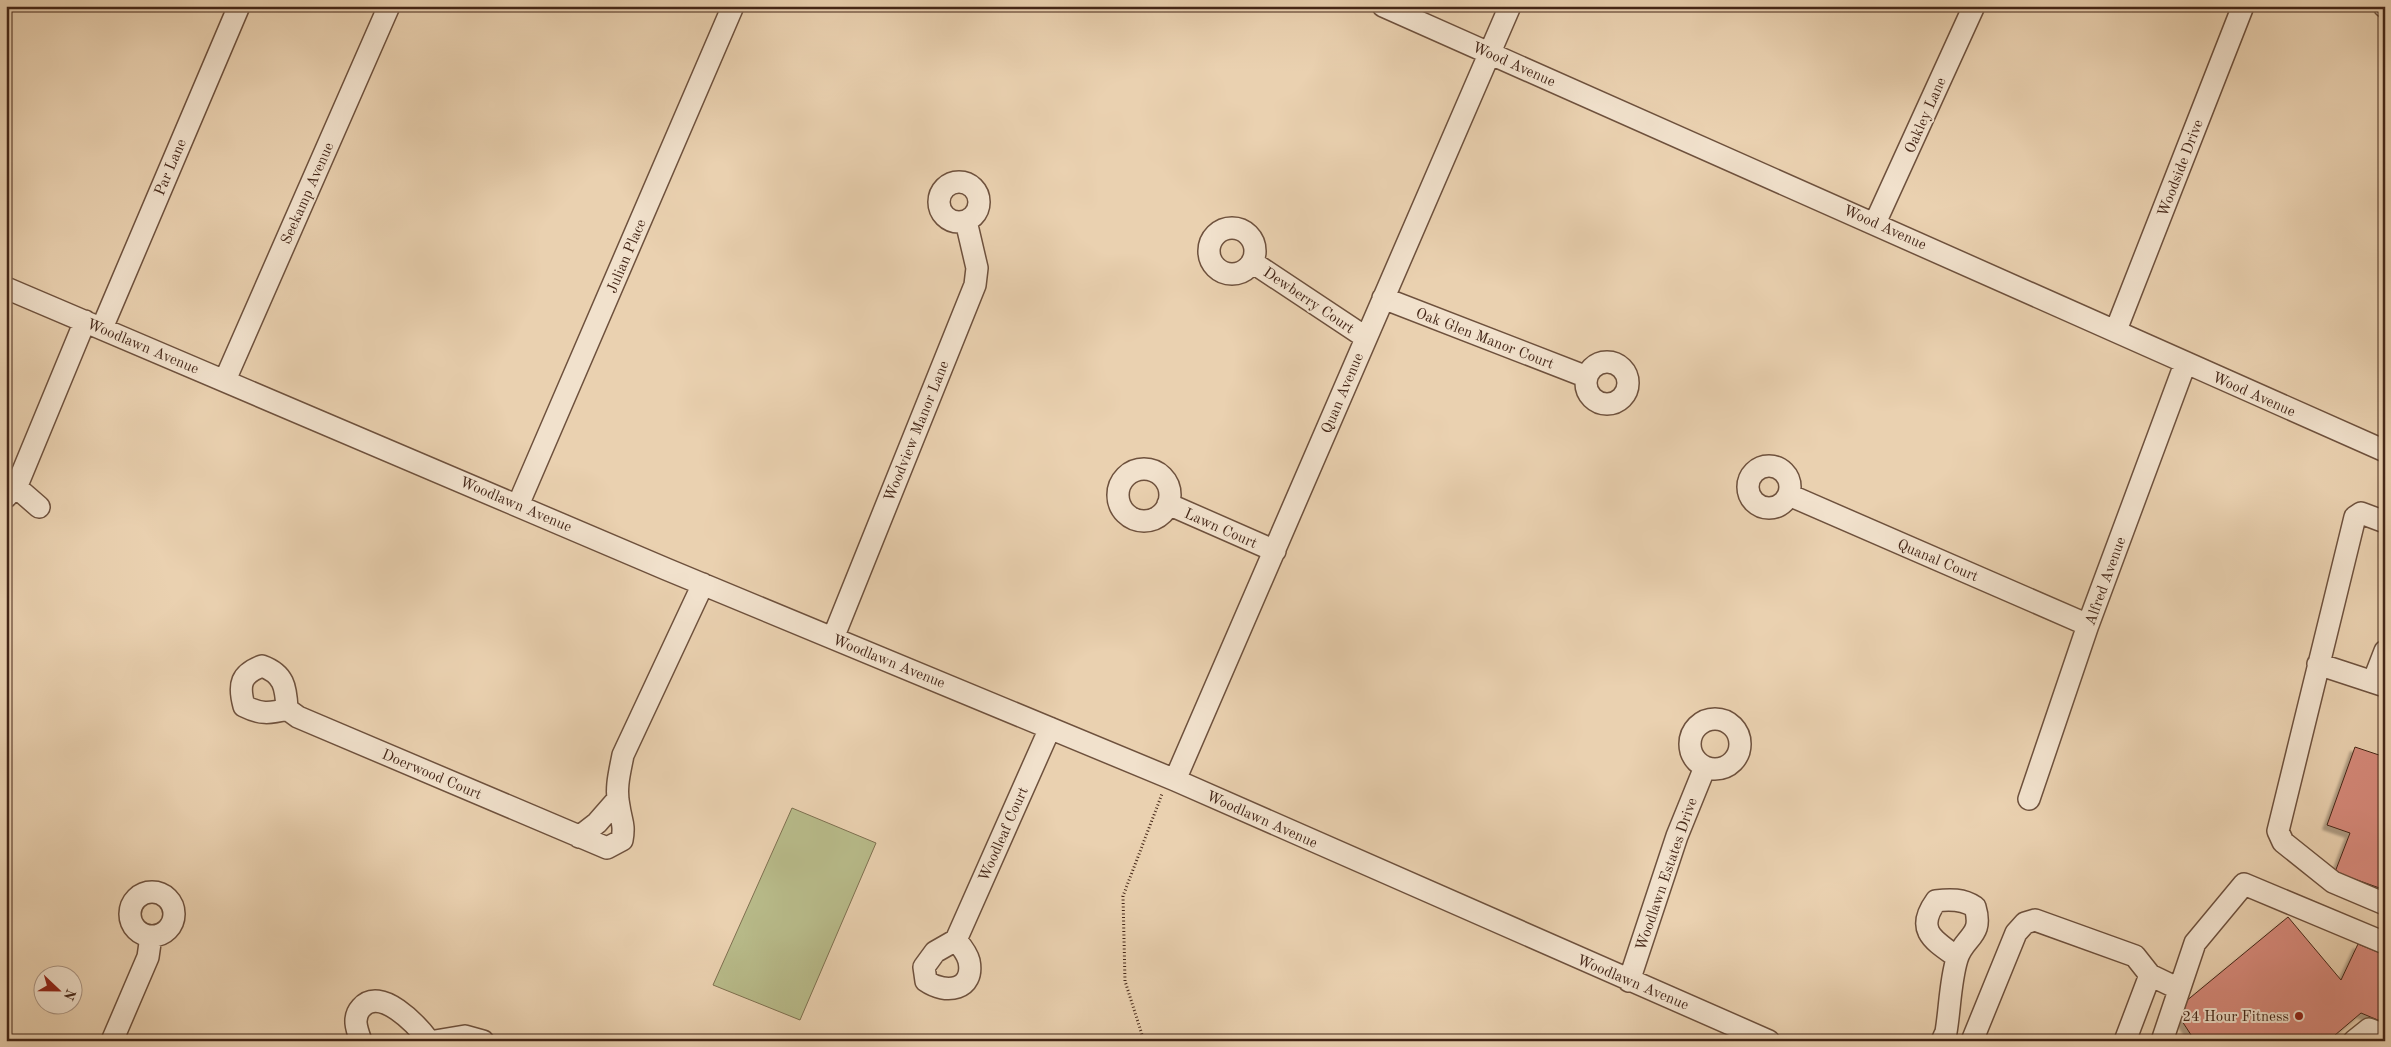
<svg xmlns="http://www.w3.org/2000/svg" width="2391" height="1047" font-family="'Old Standard TT',serif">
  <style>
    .green { fill: #b8bb8a; stroke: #7e7050 }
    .building { fill: #d6897a; stroke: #442617; filter: url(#shadow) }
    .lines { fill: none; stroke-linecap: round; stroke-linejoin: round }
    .minor-casing { stroke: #6e513d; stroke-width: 24 }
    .path { stroke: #442617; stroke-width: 3; stroke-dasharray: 1 2.5; stroke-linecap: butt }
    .minor { stroke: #f1e1cc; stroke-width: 21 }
    .poi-dot { fill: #8f2418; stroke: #f1e1cc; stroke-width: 2 }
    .labels { text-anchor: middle; stroke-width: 4; stroke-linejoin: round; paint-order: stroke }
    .street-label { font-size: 15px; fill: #442617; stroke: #f1e1cc }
    .poi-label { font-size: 15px; fill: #442617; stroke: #f1e1cc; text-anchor: end }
  </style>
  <defs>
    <filter id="shadow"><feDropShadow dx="-4.5" dy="4.5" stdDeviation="1" flood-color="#0004"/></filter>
  </defs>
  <rect width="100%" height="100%" fill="#ead1b0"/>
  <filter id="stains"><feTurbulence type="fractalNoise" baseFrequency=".004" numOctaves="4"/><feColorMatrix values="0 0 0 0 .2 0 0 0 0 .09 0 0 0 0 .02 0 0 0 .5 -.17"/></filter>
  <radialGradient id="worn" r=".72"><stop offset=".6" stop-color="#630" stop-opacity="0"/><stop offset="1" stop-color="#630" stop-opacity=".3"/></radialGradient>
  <!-- green -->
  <path class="green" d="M792,808L876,843L800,1020L713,985Z"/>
  <!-- building -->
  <path class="building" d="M2355,747L2385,757V890L2335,872L2350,833L2327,825Z
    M2288,917L2341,980L2358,944L2385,955V1023L2361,1013L2328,1041H2195L2180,1018L2185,1002Z"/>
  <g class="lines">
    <!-- minor casing -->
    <g class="minor-casing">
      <path id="minor" d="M1383,6L2385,451
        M2384,6L2385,7
        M939 202a20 20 0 1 1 40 0a20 20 0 1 1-40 0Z
        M1875,223L1974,6
        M1209 251a23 23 0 1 1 46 0a23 23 0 1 1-46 0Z
        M1252,262L1365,337
        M6,288L666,569L1175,780L1769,1041
        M1383,298L1587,377
        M102,328L239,6
        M2116,330L2243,6
        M1586 383a21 21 0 1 1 42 0a21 21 0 1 1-42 0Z
        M225,380L389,6
        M1748 487a21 21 0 1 1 42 0a21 21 0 1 1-42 0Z
        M1118 495a26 26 0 1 1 52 0a26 26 0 1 1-52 0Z
        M16,487L39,507
        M1789,495L2088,625
        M6,497L18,483L85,321
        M1168,504L1275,551
        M518,505L733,6
        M2385,522L2361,513L2355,517L2278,831L2283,842L2333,882L2385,904
        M833,638L975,285L977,268L966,221
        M2318,664L2385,686
        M2373,682L2385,651
        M287,709C269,714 260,714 244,706C238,684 241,674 262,666C284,674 286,687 287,709L298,717L607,848L622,840C625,824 621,821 619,806C615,788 620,771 623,755L703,584
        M1690 744a25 25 0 1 1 50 0a25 25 0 1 1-50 0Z
        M1175,780L1510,6
        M2029,799L2088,625L2185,364
        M579,837L597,823L618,799
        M130 914a22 22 0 1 1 44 0a22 22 0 1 1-44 0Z
        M956,940L935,952L924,967L926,981C946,995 975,990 969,961C967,953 961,946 956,940L1050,728
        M1629,981L1677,836L1705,767
        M112,1041L148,957L151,936
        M361,1041C357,1030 352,1018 361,1008C380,985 417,1025 429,1041
        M435,1041L465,1036L483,1041
        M1942,1041L1946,1032C1950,1009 1950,982 1957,959C1964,936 1984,937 1975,907C1963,899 1950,899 1936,901C1915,930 1933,940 1957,957
        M1972,1041L2016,933L2025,923L2035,920L2135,956L2150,975L2179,989
        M2125,1041L2150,975
        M2162,1041L2195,943L2244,884L2385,943
        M2354,1041L2369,1029L2385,1035"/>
    </g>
    <!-- path -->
    <path class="path" d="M1144,1041L1125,981L1123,896L1162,794"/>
    <!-- minor -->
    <use href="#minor" class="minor"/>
  </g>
  <!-- markers -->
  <circle class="poi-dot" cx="2299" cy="1016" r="5"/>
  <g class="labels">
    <!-- street labels -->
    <g class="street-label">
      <text transform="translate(1514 64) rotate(24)" y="5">Wood Avenue</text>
      <text transform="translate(1925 115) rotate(-66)" y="5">Oakley Lane</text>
      <text transform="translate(170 167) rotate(-67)" y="5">Par Lane</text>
      <text transform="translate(2180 168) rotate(-69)" y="5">Woodside Drive</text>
      <text transform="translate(307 193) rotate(-66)" y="5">Seekamp Avenue</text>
      <text transform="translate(1885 227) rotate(24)" y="5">Wood Avenue</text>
      <text transform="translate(626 256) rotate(-67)" y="5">Julian Place</text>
      <text transform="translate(1309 300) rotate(34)" y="5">Dewberry Court</text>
      <text transform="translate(1485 338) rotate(21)" y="5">Oak Glen Manor Court</text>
      <text transform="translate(143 346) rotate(23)" y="5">Woodlawn Avenue</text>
      <text transform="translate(1342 393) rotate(-67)" y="5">Quan Avenue</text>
      <text transform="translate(2254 394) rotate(24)" y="5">Wood Avenue</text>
      <text transform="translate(916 431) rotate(-68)" y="5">Woodview Manor Lane</text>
      <text transform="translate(516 504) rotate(23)" y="5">Woodlawn Avenue</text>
      <text transform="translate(1221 528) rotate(24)" y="5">Lawn Court</text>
      <text transform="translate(1938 560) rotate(23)" y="5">Quanal Court</text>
      <text transform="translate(2105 581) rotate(-70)" y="5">Alfred Avenue</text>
      <text transform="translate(889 661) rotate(22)" y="5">Woodlawn Avenue</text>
      <text transform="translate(432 774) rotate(23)" y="5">Doerwood Court</text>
      <text transform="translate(1262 819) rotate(24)" y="5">Woodlawn Avenue</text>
      <text transform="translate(1003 834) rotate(-66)" y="5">Woodleaf Court</text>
      <text transform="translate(1666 874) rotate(-71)" y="5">Woodlawn Estates Drive</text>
      <text transform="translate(1633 982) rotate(23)" y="5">Woodlawn Avenue</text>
    </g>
    <!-- poi labels -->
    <g class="poi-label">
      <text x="2289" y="1021">24 Hour Fitness</text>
    </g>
  </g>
  <!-- margin -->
  <rect width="2391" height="1047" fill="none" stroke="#ead1b0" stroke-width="25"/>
  <rect x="8" y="8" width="2376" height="1032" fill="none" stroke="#442617" stroke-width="2.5"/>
  <rect x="12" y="12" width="2366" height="1022" fill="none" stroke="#442617"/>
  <!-- north arrow -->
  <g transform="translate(58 990) rotate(112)"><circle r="24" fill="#f1e1cc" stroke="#ac9684"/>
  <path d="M0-4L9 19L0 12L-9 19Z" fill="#8f2418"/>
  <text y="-8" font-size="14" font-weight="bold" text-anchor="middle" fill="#442617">N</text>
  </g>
  <rect width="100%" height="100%" filter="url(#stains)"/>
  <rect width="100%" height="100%" fill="url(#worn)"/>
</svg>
